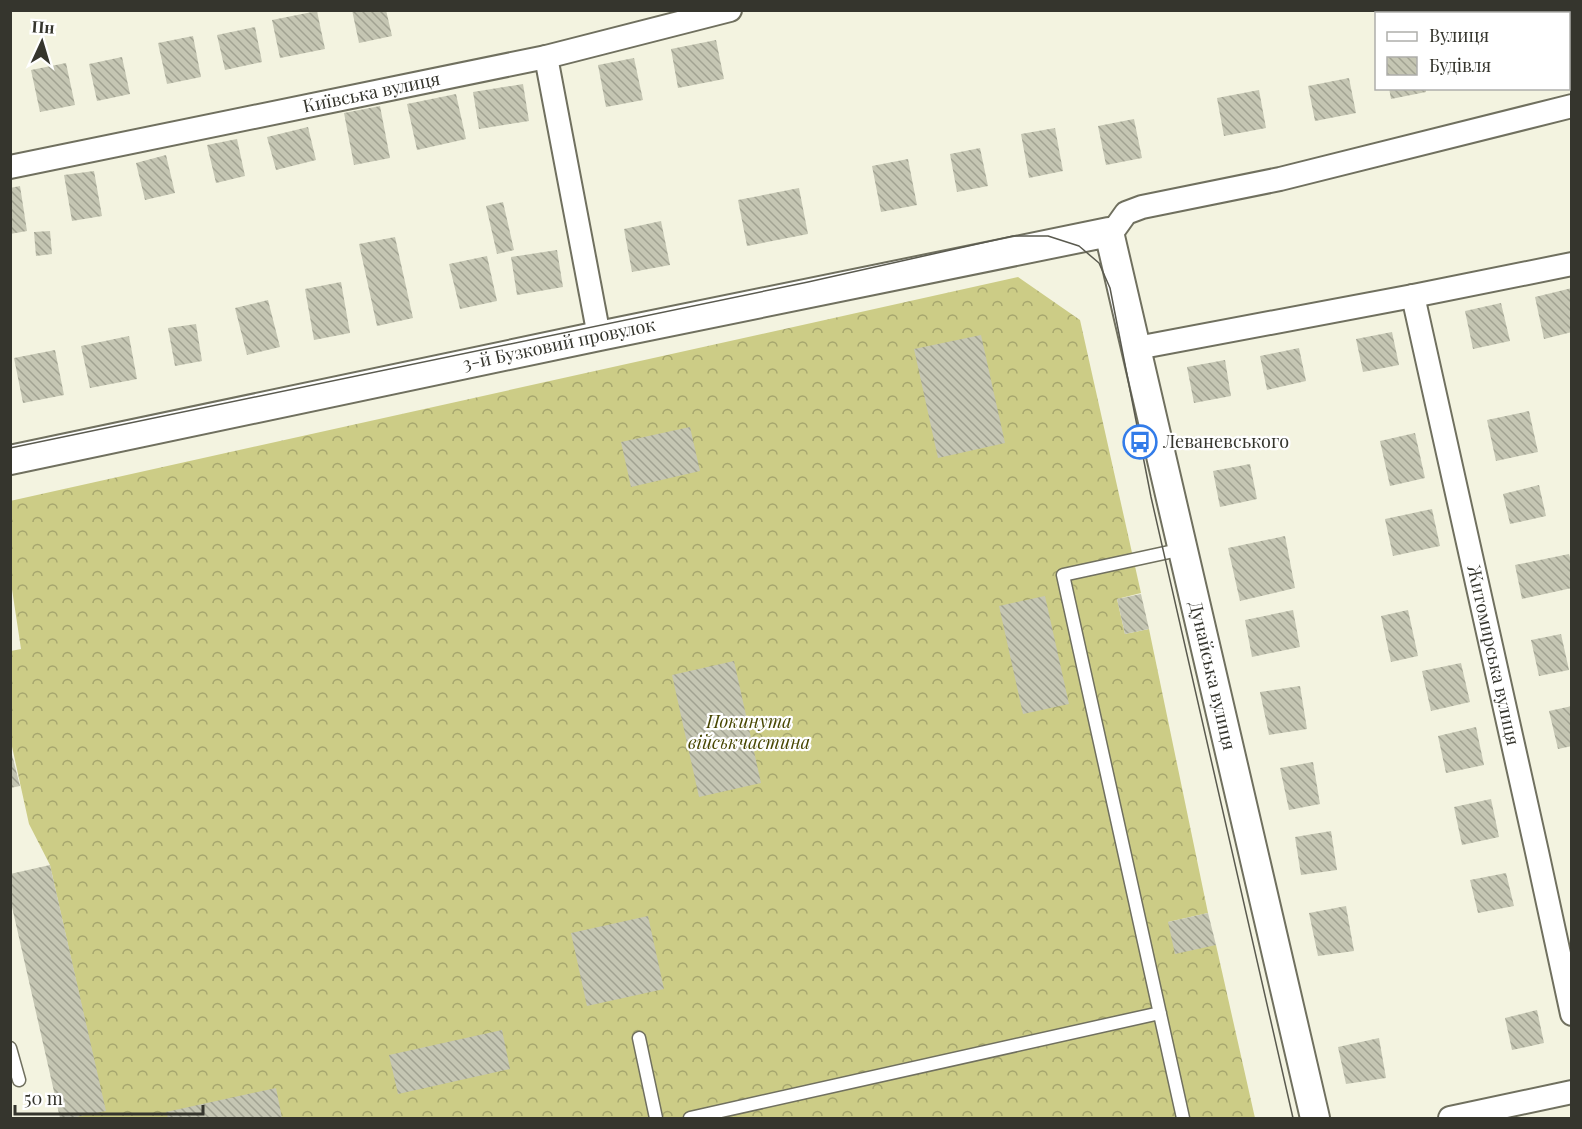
<svg xmlns="http://www.w3.org/2000/svg" width="1582" height="1129" font-family="'Playfair Display',serif">
  <style>
    .forest { fill: url(#forest-crowns) }
    .building { fill: url(#building-back-hatch) }
    .lines { fill: none; stroke-linecap: round; stroke-linejoin: round }
    .service-casing { stroke: #70705f; stroke-width: 15 }
    .minor-casing { stroke: #70705f; stroke-width: 26 }
    .tertiary-casing { stroke: #70705f; stroke-width: 32 }
    .service { stroke: #fff; stroke-width: 12 }
    .minor { stroke: #fff; stroke-width: 22 }
    .tertiary { stroke: #fff; stroke-width: 28 }
    .tram { stroke: #5a5a4f; stroke-width: 1.5 }
    .labels { text-anchor: middle; stroke-width: 4.5; stroke-linejoin: round; paint-order: stroke }
    .street-label { font-size: 18px; fill: #35352d; stroke: #fff }
    .poi-label { font-size: 18px; fill: #35352d; stroke: #fff; text-anchor: start }
    .park-label { font-size: 18px; font-style: italic; fill: #484702; stroke: #fff }
  </style>
  <defs>
    <pattern id="forest-crowns" width="20" height="18" patternUnits="userSpaceOnUse" patternTransform="scale(1.5)"><rect width="20" height="18" fill="#cccc86"/><path d="M2 6a3 3 0 1 1 6 0M12 15a3 3 0 1 1 6 0" fill="none" stroke="#a6a66e"/></pattern>
    <pattern id="building-back-hatch" width="6" height="6" patternUnits="userSpaceOnUse" patternTransform="scale(1.5)"><rect width="6" height="6" fill="#c5c6b3"/><path d="M-1 5l2 2M0 0l6 6M5-1l2 2" fill="none" stroke="#a1a292"/></pattern>
  </defs>
  <rect width="100%" height="100%" fill="#f3f3e0"/>
  <!-- forest -->
  <path class="forest" d="M1018,277L1080,320L1141,593L1117,599L1125,634L1149,629L1208,913L1168,922L1216,945L1255,1118H71L105,1110L50,865L29,824L11,742V651L21,649L10,576V501Z"/>
  <!-- building -->
  <path class="building" d="M352,10H386L392,36L359,43Z
    M317,11L325,49L280,58L272,20Z
    M255,27L262,62L225,70L217,35Z
    M193,36L201,77L167,84L158,43Z
    M716,40L724,79L678,88L671,49Z
    M122,57L130,94L97,101L89,64Z
    M634,58L643,100L606,107L598,65Z
    M66,63L75,105L40,112L31,70Z
    M1349,78L1356,113L1315,121L1308,86Z
    M523,84L529,121L479,129L473,92Z
    M1389,88H1426V92L1391,99Z
    M1259,90L1266,128L1224,136L1217,98Z
    M456,94L466,139L417,150L407,104Z
    M380,106L390,158L354,165L344,113Z
    M1134,119L1142,158L1106,165L1098,126Z
    M308,127L316,160L276,170L267,137Z
    M1055,128L1063,171L1029,178L1021,134Z
    M237,139L245,176L216,183L207,145Z
    M980,148L988,186L957,192L950,154Z
    M166,155L175,193L145,200L136,163Z
    M908,159L917,205L881,212L872,166Z
    M94,171L102,216L72,221L64,175Z
    M20,186L27,231L10,234V188Z
    M799,188L808,234L747,246L738,200Z
    M503,202L514,250L497,254L486,206Z
    M661,221L670,265L632,272L624,229Z
    M50,231L52,254L36,256L34,232Z
    M395,237L413,318L377,326L359,244Z
    M557,250L563,287L517,295L511,257Z
    M487,256L497,301L460,309L449,264Z
    M341,282L350,333L314,340L305,289Z
    M1572,288V332L1544,339L1535,297Z
    M268,300L280,347L247,355L235,308Z
    M1501,303L1510,341L1473,349L1465,311Z
    M196,324L202,361L175,366L168,328Z
    M1392,332L1399,365L1363,372L1356,339Z
    M981,335L1005,443L938,458L914,349Z
    M129,336L137,379L90,388L81,346Z
    M1299,348L1306,381L1267,390L1260,356Z
    M55,350L64,395L23,403L14,358Z
    M1225,360L1231,396L1194,403L1187,367Z
    M1529,411L1538,452L1496,461L1487,420Z
    M690,427L700,471L631,487L621,442Z
    M1415,433L1425,478L1390,486L1380,441Z
    M1250,464L1257,499L1220,507L1213,471Z
    M1539,485L1546,516L1510,524L1503,494Z
    M1432,509L1440,546L1393,556L1385,519Z
    M1285,536L1295,588L1240,601L1228,548Z
    M1569,554L1572,564V588L1522,599L1515,565Z
    M1141,594L1149,629L1125,634L1117,599Z
    M1045,596L1069,704L1023,714L999,606Z
    M1293,610L1300,647L1252,657L1245,620Z
    M1408,610L1418,656L1391,662L1381,616Z
    M1561,634L1569,670L1539,676L1531,640Z
    M734,661L761,783L699,797L672,675Z
    M1461,663L1470,702L1431,711L1422,671Z
    M1300,686L1307,729L1269,735L1260,692Z
    M1572,706V746L1558,749L1549,711Z
    M1476,727L1484,765L1446,773L1438,736Z
    M10,747L20,786L10,788Z
    M1313,762L1320,804L1289,810L1280,768Z
    M1491,799L1499,837L1462,845L1454,807Z
    M1331,831L1337,870L1301,875L1295,837Z
    M50,865L106,1111L71,1118H60L10,898V874Z
    M1506,873L1514,906L1478,913L1470,880Z
    M1346,906L1354,951L1318,956L1309,913Z
    M1208,913L1216,945L1175,954L1168,922Z
    M648,916L664,989L587,1006L571,933Z
    M1537,1010L1544,1043L1512,1050L1505,1018Z
    M502,1030L510,1069L398,1094L389,1055Z
    M1379,1038L1386,1078L1346,1084L1338,1047Z
    M276,1088L282,1118H168L166,1112Z"/>
  <g class="lines">
    <!-- service casing -->
    <g class="service-casing">
      <path id="service" d="M639,1038L656,1118
        M10,1048L19,1080
        M690,1118L1160,1013
        M1183,1118L1063,575L1183,549"/>
    </g>
    <!-- minor casing -->
    <g class="minor-casing">
      <g id="minor">
        <path d="M546,57L599,336"/>
        <path id="s1" d="M10,167L546,57L730,10"/>
        <path d="M1109,232L1116,227L1126,213L1142,207L1280,179L1572,106"/>
        <path id="s2" d="M1413,296L1537,852L1572,1014"/>
        <path d="M1137,348L1413,296L1572,264"/>
        <path d="M1450,1118L1572,1092"/>
      </g>
    </g>
    <!-- tertiary casing -->
    <g class="tertiary-casing">
      <g id="tertiary">
        <path id="s3" d="M10,460L599,336L1109,232L1315,1118"/>
      </g>
    </g>
    <!-- service -->
    <use href="#service" class="service"/>
    <!-- minor -->
    <use href="#minor" class="minor"/>
    <!-- tertiary -->
    <use href="#tertiary" class="tertiary"/>
    <!-- tram -->
    <path class="tram" d="M10,448L808,282L1013,236H1048L1079,246L1099,263L1110,288L1151,497L1293,1118"/>
  </g>
  <!-- icons -->
  <defs>
    <g id="bus-ring" transform="scale(1.725)"><circle r="9.5" fill="#fff" stroke="#327ce9" stroke-width="1.5"/><path d="M-5-6H5V4H4V6H2V4H-2V6H-4V4H-5ZM-3.5-4V0h7V-4ZM-3.5 1.2v1.5H-2V1.2ZM2 1.2v1.5H3.5V1.2Z" fill="#327ce9"/></g>
  </defs>
  <g fill-rule="evenodd">
    <use href="#bus-ring" x="1140" y="442"/>
  </g>
  <g class="labels">
    <!-- street labels -->
    <g class="street-label">
      <text dy="6" stroke="none"><textPath href="#s1" startOffset="369">Київська вулиця</textPath></text>
      <text dy="6" stroke="none"><textPath href="#s3" startOffset="561">3-й Бузковий провулок</textPath></text>
      <text dy="6" stroke="none"><textPath href="#s2" startOffset="368">Житомирська вулиця</textPath></text>
      <text dy="6" stroke="none"><textPath href="#s3" startOffset="1578">Дунайська вулиця</textPath></text>
    </g>
    <!-- poi labels -->
    <g class="poi-label">
      <text x="1163" y="448">Леваневського</text>
    </g>
    <!-- park labels -->
    <g class="park-label">
      <text x="749" y="728">Покинута<tspan x="749" dy="21">військчастина</tspan></text>
    </g>
  </g>
  <!-- border -->
  <rect width="1582" height="1129" fill="none" stroke="#35352d" stroke-width="24"/>
  <!-- legend -->
  <rect x="1375" y="12" width="195" height="78" fill="#ffffff" stroke="#aeaeab" stroke-width="1.5"/>
  <rect x="1387" y="32" width="30" height="9" fill="#ffffff" stroke="#aeaeab" stroke-width="1.5"/>
  <text x="1429" y="42" font-size="18" fill="#35352d">Вулиця</text>
  <rect x="1387" y="57" width="30" height="18" fill="url(#building-back-hatch)" stroke="#aeaeab" stroke-width="1.5"/>
  <text x="1429" y="72" font-size="18" fill="#35352d">Будівля</text>
  <!-- north arrow -->
  <g transform="translate(42 42) rotate(4)" stroke="#ffffff" stroke-width="4.5" paint-order="stroke">
  <path d="M0-4.5L10 22L0 15L-10 22Z" fill="#35352d"/>
  <text y="-9" font-size="16" font-weight="bold" text-anchor="middle" fill="#35352d">Пн</text>
  </g>
  <!-- scale -->
  <path d="M15 1105v9h188v-9" fill="none" stroke="#35352d" stroke-width="3"/>
  <text x="24" y="1105" font-size="18" fill="#35352d" stroke="#ffffff" stroke-width="4.5" paint-order="stroke">50 m</text>
</svg>
